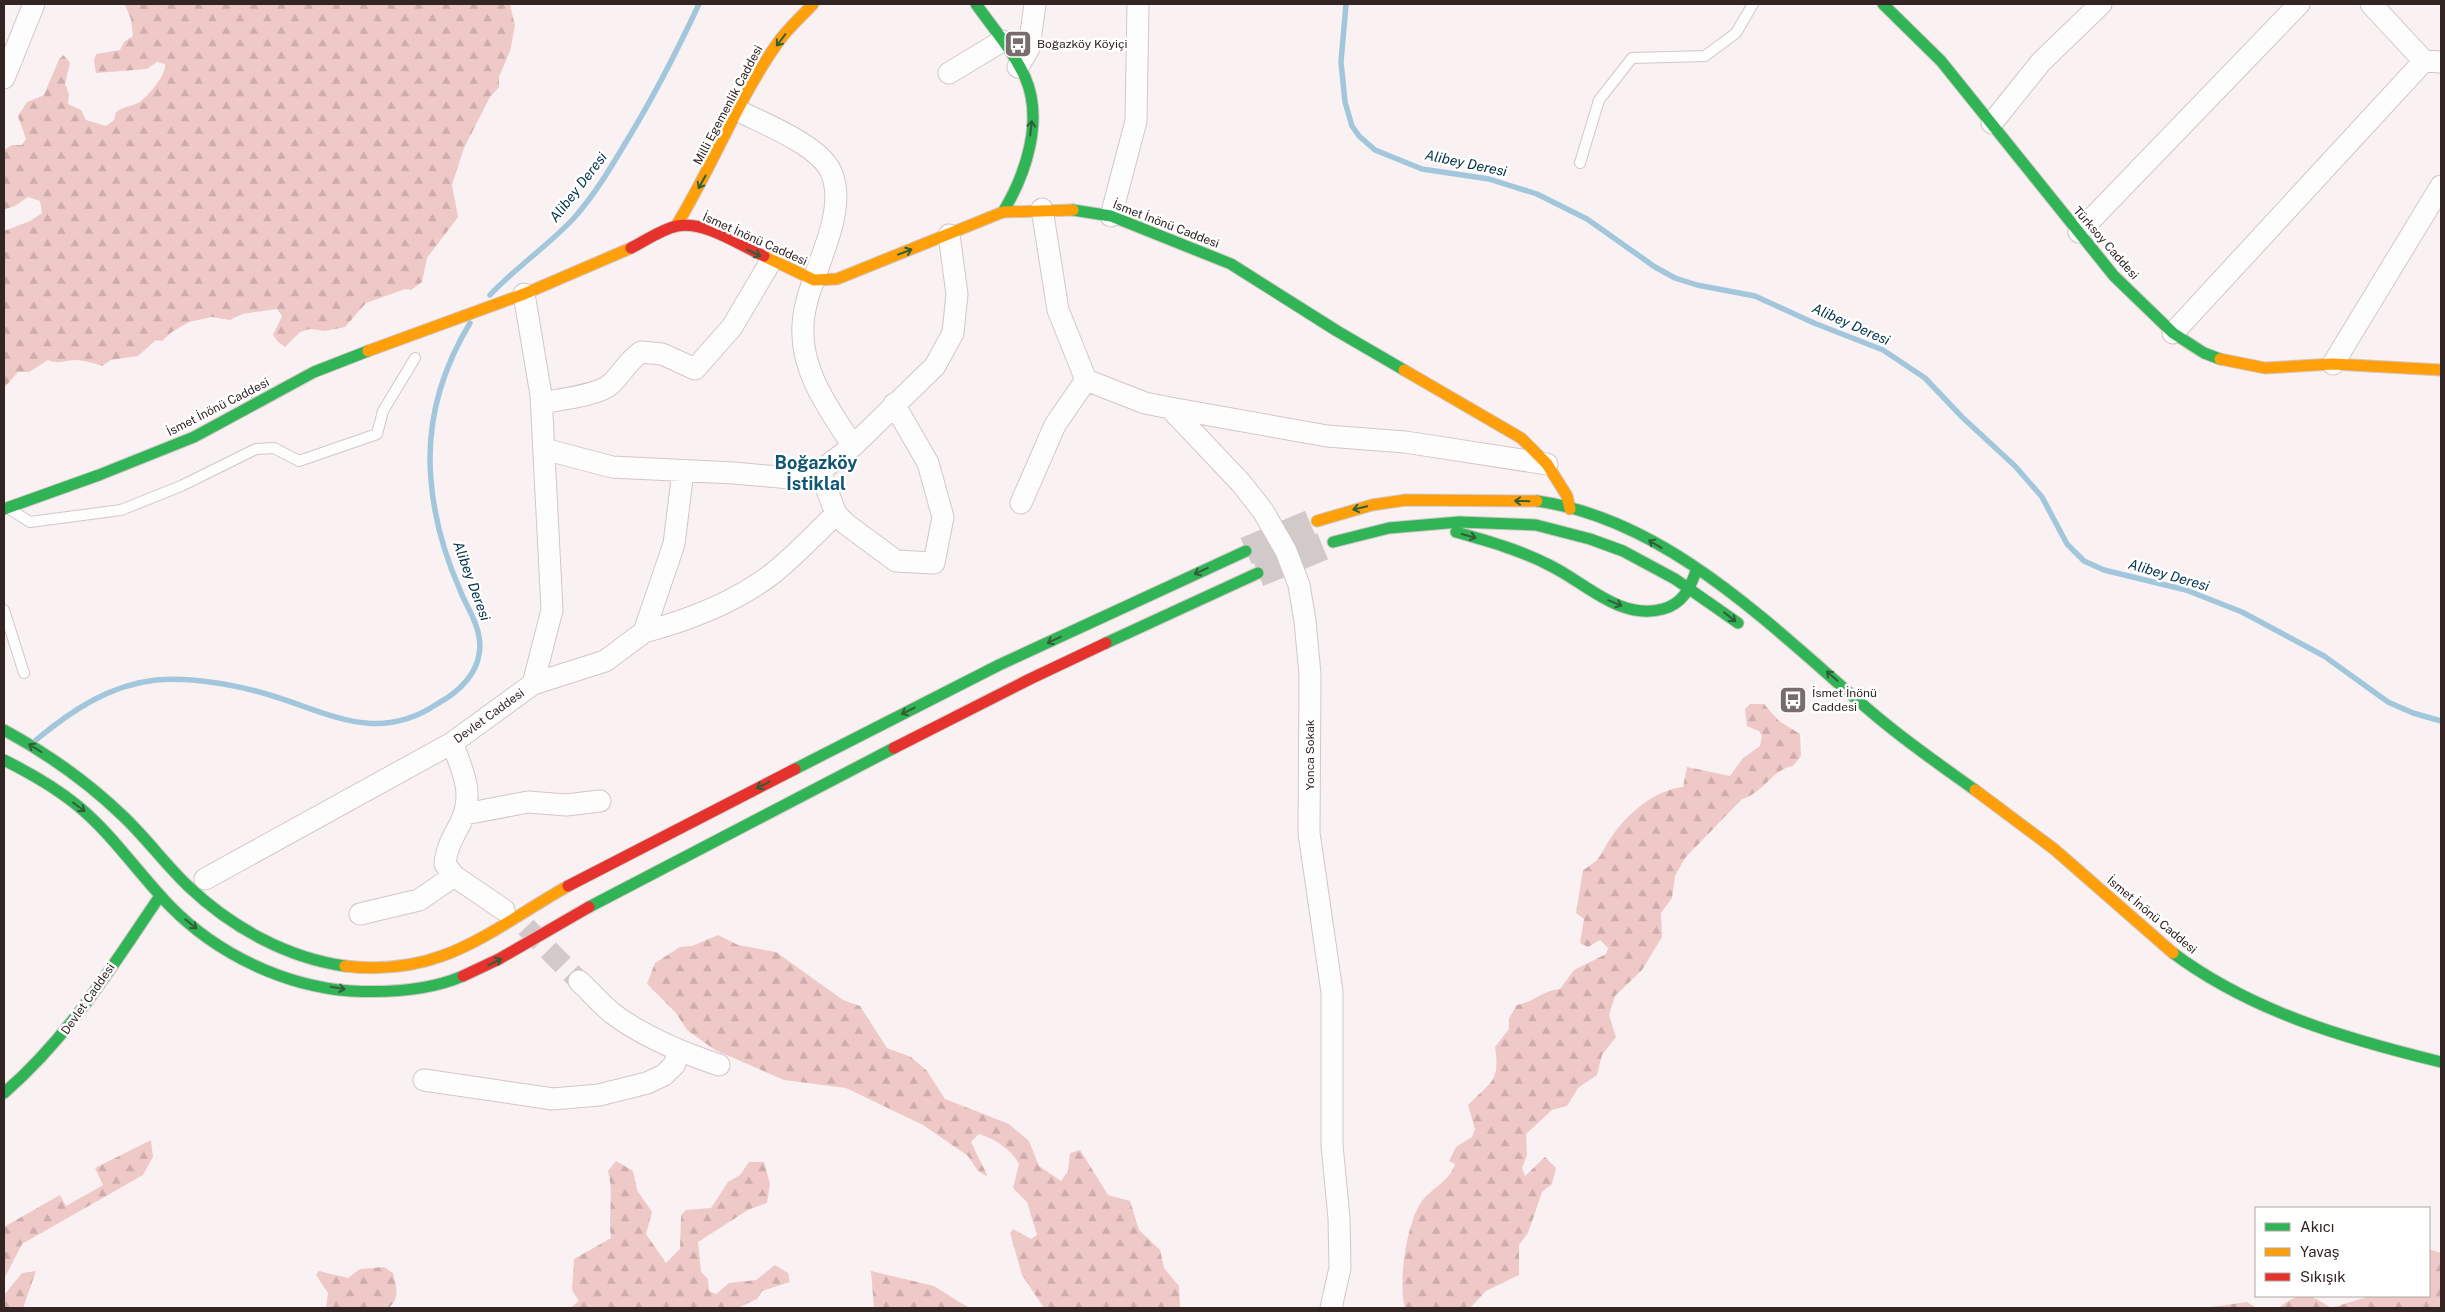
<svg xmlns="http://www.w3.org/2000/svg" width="2445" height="1312" font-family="'Public Sans',sans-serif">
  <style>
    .forest { fill: url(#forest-firs) }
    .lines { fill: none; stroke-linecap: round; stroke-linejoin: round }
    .stream { stroke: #a2c7dc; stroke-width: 5.5 }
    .street-tunnel { stroke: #d2c9c9; stroke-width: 21; stroke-dasharray: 21 11; stroke-linecap: butt }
    .primary-tunnel { stroke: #d2c9c9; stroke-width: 28; stroke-dasharray: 28 14; stroke-linecap: butt }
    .lane-casing { stroke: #d2c7c7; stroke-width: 12 }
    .street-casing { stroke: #d2c7c7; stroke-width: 23 }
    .fast-casing { stroke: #d2c7c7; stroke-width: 13 }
    .slow-casing { stroke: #d2c7c7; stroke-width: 13 }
    .jam-casing { stroke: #d2c7c7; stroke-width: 13 }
    .lane { stroke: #fefdfd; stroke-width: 10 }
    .street { stroke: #fefdfd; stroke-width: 21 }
    .fast { stroke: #30b455; stroke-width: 11 }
    .slow { stroke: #ff9f0a; stroke-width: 11 }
    .jam { stroke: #e5322d; stroke-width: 11 }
    .oneway { stroke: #315e38 }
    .labels { text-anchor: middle; stroke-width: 5; stroke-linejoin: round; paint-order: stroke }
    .poi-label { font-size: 12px; fill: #322524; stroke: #fff; text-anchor: start }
    .street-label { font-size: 12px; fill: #322524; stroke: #fff }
    .water-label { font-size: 14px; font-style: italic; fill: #003247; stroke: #fff }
    .district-label { font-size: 18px; font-weight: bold; fill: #115673; stroke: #fff }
  </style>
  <defs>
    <pattern id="forest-firs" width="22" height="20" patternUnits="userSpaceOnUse" patternTransform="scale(1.25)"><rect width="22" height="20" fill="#efc9c7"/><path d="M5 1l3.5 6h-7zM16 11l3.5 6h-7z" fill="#cdacab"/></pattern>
  </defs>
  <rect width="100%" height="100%" fill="#faf2f2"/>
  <!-- forest -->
  <path class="forest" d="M121,4H510L515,26L510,51L499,77V87L490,97L464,148L452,185L458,217L427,258L422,282L411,290L405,289L366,303L345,327L325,331L310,329L300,332L285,347L278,342L273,335L282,316L277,309L242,314L230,320L212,317L189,322L172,332L162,341L156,340L138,356L111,360L102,366C94,363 86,361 77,360C66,360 57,365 48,360L29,372H18L4,388V231L30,221L42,213L40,201L28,197L15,206L5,209L4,150L12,145H22L26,139L18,116L27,102L44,95L59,59L64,55L70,63L65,84L69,94L68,104L81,110L86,120L106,126L114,120L116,112C125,106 129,107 138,103C146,99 167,74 165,64L157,62L147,69L96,73L94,61L96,54L120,50L124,42L133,36L131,19L125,5Z
    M1750,704H1764L1779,721L1800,734L1801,756L1793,766C1771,770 1765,792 1742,799L1685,858L1675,876L1672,898L1661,913L1662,937L1642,970L1615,996L1609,1015L1616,1037L1602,1055L1597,1075L1578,1088L1567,1106L1552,1110L1526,1134L1527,1155L1522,1168L1525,1176L1545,1157L1556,1168L1552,1184L1542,1192L1528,1233L1519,1245V1275L1486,1291L1470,1308H1405C1398,1283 1406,1227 1420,1204C1430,1188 1449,1183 1455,1164L1449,1161L1456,1147L1472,1137L1475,1129L1468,1105C1492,1081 1500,1082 1495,1047L1509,1029V1018L1517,1005C1536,1001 1541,991 1560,989L1574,970L1606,954L1608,948L1600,940L1588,947L1580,943L1584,919L1576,913L1583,870C1605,857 1599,854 1612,836C1628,813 1655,790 1683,787L1687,767L1730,776L1743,758L1760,746L1762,736L1759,731L1747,726L1745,709Z
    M718,935L738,945L776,952L843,1000L860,1006L887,1048L911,1057L927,1071L945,1099L1009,1124L1029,1141L1039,1166L1061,1181L1068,1171L1070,1153L1080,1150L1108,1195L1130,1201L1139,1230L1160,1250L1164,1268L1179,1286L1180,1308H1044L1022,1275L1010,1233L1013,1229L1031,1239L1037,1235L1027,1202L1013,1188L1019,1164C1011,1149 995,1139 979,1134L971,1142L988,1177L978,1171L968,1156L923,1125L846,1088L784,1080L715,1050L687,1030L676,1013L647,984L655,963L680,947L692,946Z
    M151,1140L153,1157L143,1175L22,1244L4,1279V1227L60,1195L66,1206L103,1185L95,1168Z
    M616,1161L633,1171L637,1190L652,1212L646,1234L666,1263L680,1249L681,1215L686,1210L711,1208L728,1182L740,1175L749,1162H764L770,1184L767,1203L748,1210L698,1242L701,1272L708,1279L709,1291L716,1294L729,1283L756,1280L775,1265L788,1273L790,1282L762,1291L757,1299L738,1308H570L579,1301L572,1290L574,1259L611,1238C608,1215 614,1194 608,1171Z
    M2429,1249L2441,1253V1308H2278C2302,1291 2307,1292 2331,1308L2370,1296H2429Z
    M384,1267L393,1273C396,1287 401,1299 388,1308H326L328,1293L316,1275L319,1271L348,1278L360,1269Z
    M36,1271L23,1308H4V1295L22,1273Z
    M871,1271L934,1286L969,1308H874Z
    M2247,1302L2257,1308H2204Z"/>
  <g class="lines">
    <!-- stream -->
    <path class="stream" d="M1346,4L1341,62L1345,102L1352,126L1359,136L1375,150L1422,169L1489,179L1537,194L1587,219L1655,267L1675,278L1697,285L1755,296L1814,323L1883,350L1925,378L1962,417L2015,466L2042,497L2067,544L2084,561L2104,570L2186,590L2242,612L2324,656L2388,702L2413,713L2441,721
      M490,295C516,267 548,246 574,218C595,194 610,169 626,142C653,98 677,51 699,4
      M36,740C71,711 109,685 156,680C189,677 224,683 256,691C322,708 373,747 437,704C448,698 459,690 467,680C477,668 482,652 479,637C477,620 466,606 460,590C445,556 434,518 431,480C426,424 441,371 470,323"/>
    <!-- street-tunnel -->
    <path class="street-tunnel" d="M526,927L579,981"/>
    <!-- primary-tunnel -->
    <path class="primary-tunnel" d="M1246,551L1317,521
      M1258,573L1333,542"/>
    <!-- lane casing -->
    <g class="lane-casing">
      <path id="lane" d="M1580,163L1599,100L1632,58L1705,56L1736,33L1753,4
        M11,510L30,522L121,510L181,486L256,449L274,448L299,461L377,434L383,411L415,358
        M4,610L24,673"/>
    </g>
    <!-- street casing -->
    <g class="street-casing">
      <path id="street" d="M2371,4L2424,61L2441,62
        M1018,67L1029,48L1035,4
        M949,73L1002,41
        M4,78L34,4
        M739,111C764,124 822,146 832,174C849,220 805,278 803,325C800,371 829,409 853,446
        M1992,123L2041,62L2101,4
        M1042,209L1058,310L1086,380L1145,403L1170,408L1327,436L1405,442L1547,464
        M1111,216L1136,121L1138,4
        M2079,232L2299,4
        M2173,333L2424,61
        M2333,364L2441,186
        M542,403C560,399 599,396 612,383C623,372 627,362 641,352L662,354L695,369L732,327L771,261
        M1170,408L1241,483L1263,511L1286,551L1299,585L1305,621L1310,674L1309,833L1332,992V1145L1339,1218L1340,1268L1331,1308
        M544,449L612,467L734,473L790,478L820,471L853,446L935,366L953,333L957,294L949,235
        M820,471L836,514L846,524L896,561L934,563L943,517L928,463L894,404
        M1021,503L1055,425L1086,380
        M644,632C689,620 734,603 772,574C795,556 815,534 836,514
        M533,684L605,661L644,632L674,544L683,471
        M452,743C463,771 475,795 460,824C453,837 446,849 445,864L454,876L504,910
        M465,814L528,802L566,805L600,801
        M205,879L452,743L533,684L552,610L541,395L524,294
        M360,914L419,900L454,876
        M579,981C590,991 600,1003 612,1013C642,1036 683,1053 719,1065
        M424,1080L553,1099L599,1095L647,1083L664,1075L675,1064L677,1051"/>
    </g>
    <!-- fast casing -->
    <g class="fast-casing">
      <path id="fast" d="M976,4C993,28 1013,51 1025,77C1044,120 1026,174 1003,212
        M1883,4L1941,61L2114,276L2173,333L2204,353L2220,359
        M1073,210L1111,216L1231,264L1337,331L1404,370
        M1537,501C1673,520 1780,636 1881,720C1911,745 1943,767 1975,790
        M4,509L99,475L194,437L314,372L368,351
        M1456,532C1488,541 1520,550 1549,565C1585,582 1620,621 1663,609C1682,604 1690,589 1696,571
        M1333,542L1389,528L1459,522L1536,525L1590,539L1623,551L1675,579L1738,623
        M1106,643L1258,573
        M4,730C48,754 88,782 124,817C147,839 165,864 188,886C231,927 287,958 345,966
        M4,760C30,773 55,787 78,806C113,835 138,873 170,906C217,954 284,986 351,991C389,993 428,991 463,976
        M795,769L999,665L1246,551
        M589,907L894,748
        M2173,953C2252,1012 2347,1039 2441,1062
        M4,1093C69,1037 112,966 160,896"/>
    </g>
    <!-- slow casing -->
    <g class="slow-casing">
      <path id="slow" d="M676,226C713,166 738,98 779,41C789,27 802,16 813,4
        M764,256L814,280L837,279L1003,212L1073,210
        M368,351L524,294L631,248
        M2220,359L2265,368L2333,364L2441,370
        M1404,370L1521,438L1547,464L1567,496L1570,509
        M1317,521L1372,505L1406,500L1537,501
        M1975,790L2054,849L2173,953
        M345,966C442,978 490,930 568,886"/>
    </g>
    <!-- jam casing -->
    <g class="jam-casing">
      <path id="jam" d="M631,248C645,241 662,229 677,226C706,221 739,245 764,256
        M894,748L1030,679L1106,643
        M568,886L795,769
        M463,976L499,959L589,907"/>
    </g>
    <!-- lane -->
    <use href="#lane" class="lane"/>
    <!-- street -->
    <use href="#street" class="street"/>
    <!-- fast -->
    <use href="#fast" class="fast"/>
    <!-- slow -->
    <use href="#slow" class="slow"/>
    <!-- jam -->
    <use href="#jam" class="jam"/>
  </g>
  <!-- one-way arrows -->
  <defs><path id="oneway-shaft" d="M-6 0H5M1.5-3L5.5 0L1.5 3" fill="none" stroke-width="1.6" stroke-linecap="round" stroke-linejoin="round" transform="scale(1.25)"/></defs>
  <g class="oneway">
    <use href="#oneway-shaft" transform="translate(781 40) rotate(127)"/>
    <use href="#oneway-shaft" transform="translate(1031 128) rotate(-83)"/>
    <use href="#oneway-shaft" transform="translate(702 182) rotate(119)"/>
    <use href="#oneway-shaft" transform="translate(905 252) rotate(-21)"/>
    <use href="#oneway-shaft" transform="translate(754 253) rotate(26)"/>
    <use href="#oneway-shaft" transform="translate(1522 501) rotate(-179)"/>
    <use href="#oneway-shaft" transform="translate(1360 508) rotate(166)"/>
    <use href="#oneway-shaft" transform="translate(1469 536) rotate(16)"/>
    <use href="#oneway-shaft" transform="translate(1655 544) rotate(-149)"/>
    <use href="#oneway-shaft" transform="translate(1201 571) rotate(155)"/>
    <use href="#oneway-shaft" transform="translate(1615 603) rotate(22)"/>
    <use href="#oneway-shaft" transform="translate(1730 617) rotate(38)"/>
    <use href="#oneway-shaft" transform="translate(1054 640) rotate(155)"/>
    <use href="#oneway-shaft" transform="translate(1832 676) rotate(-139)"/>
    <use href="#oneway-shaft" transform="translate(908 711) rotate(154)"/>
    <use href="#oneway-shaft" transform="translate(35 748) rotate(-148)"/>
    <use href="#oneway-shaft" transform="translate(763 785) rotate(153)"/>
    <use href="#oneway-shaft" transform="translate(79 807) rotate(37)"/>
    <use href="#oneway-shaft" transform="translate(191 924) rotate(39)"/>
    <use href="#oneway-shaft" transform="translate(495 962) rotate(-26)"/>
    <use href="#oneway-shaft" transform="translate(338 988) rotate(9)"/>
  </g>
  <!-- icons -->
  <defs>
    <g id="bus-square" transform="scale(1.4375)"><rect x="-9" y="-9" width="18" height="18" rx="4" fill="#786d6c" stroke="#fff"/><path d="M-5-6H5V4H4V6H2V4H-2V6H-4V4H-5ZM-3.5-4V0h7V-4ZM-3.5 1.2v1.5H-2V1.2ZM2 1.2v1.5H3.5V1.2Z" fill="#fff"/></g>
  </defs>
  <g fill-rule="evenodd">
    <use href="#bus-square" x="1018" y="44"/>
    <use href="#bus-square" x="1793" y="700"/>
  </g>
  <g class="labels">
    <!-- poi labels -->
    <g class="poi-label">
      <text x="1037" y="48">Boğazköy Köyiçi</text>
      <text x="1812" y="697">İsmet İnönü<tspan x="1812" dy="14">Caddesi</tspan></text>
    </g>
    <!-- street labels -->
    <g class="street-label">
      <text transform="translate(728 105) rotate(-62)" y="4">Milli Egemenlik Caddesi</text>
      <text transform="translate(1166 224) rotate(21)" y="4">İsmet İnönü Caddesi</text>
      <text transform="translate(755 239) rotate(24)" y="4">İsmet İnönü Caddesi</text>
      <text transform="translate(2106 243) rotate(49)" y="4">Türksoy Caddesi</text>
      <text transform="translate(218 407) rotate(-27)" y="4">İsmet İnönü Caddesi</text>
      <text transform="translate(489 716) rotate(-36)" y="4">Devlet Caddesi</text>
      <text transform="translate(1310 755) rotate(-90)" y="4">Yonca Sokak</text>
      <text transform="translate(2152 915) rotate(40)" y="4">İsmet İnönü Caddesi</text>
      <text transform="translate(88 999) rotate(-55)" y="4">Devlet Caddesi</text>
    </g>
    <!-- water labels -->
    <g class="water-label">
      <text transform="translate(1466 163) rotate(12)" y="5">Alibey Deresi</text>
      <text transform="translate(578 187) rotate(-52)" y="5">Alibey Deresi</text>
      <text transform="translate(1851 324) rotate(24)" y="5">Alibey Deresi</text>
      <text transform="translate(2169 575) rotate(16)" y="5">Alibey Deresi</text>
      <text transform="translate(472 581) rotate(70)" y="5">Alibey Deresi</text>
    </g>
    <!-- district labels -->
    <g class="district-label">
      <text x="816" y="469">Boğazköy<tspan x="816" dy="21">İstiklal</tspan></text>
    </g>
  </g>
  <!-- border -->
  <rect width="2445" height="1312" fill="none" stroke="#322524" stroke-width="10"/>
  <!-- legend -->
  <rect x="2255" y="1207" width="175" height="90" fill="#ffffff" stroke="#ada8a7"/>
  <rect x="2265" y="1223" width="25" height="8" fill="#30b455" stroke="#ada8a7"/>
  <text x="2300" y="1232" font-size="15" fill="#322524">Akıcı</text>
  <rect x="2265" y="1248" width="25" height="8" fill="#ff9f0a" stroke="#ada8a7"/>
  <text x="2300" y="1257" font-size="15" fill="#322524">Yavaş</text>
  <rect x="2265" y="1273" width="25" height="8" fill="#e5322d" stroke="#ada8a7"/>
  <text x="2300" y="1282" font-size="15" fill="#322524">Sıkışık</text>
</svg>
